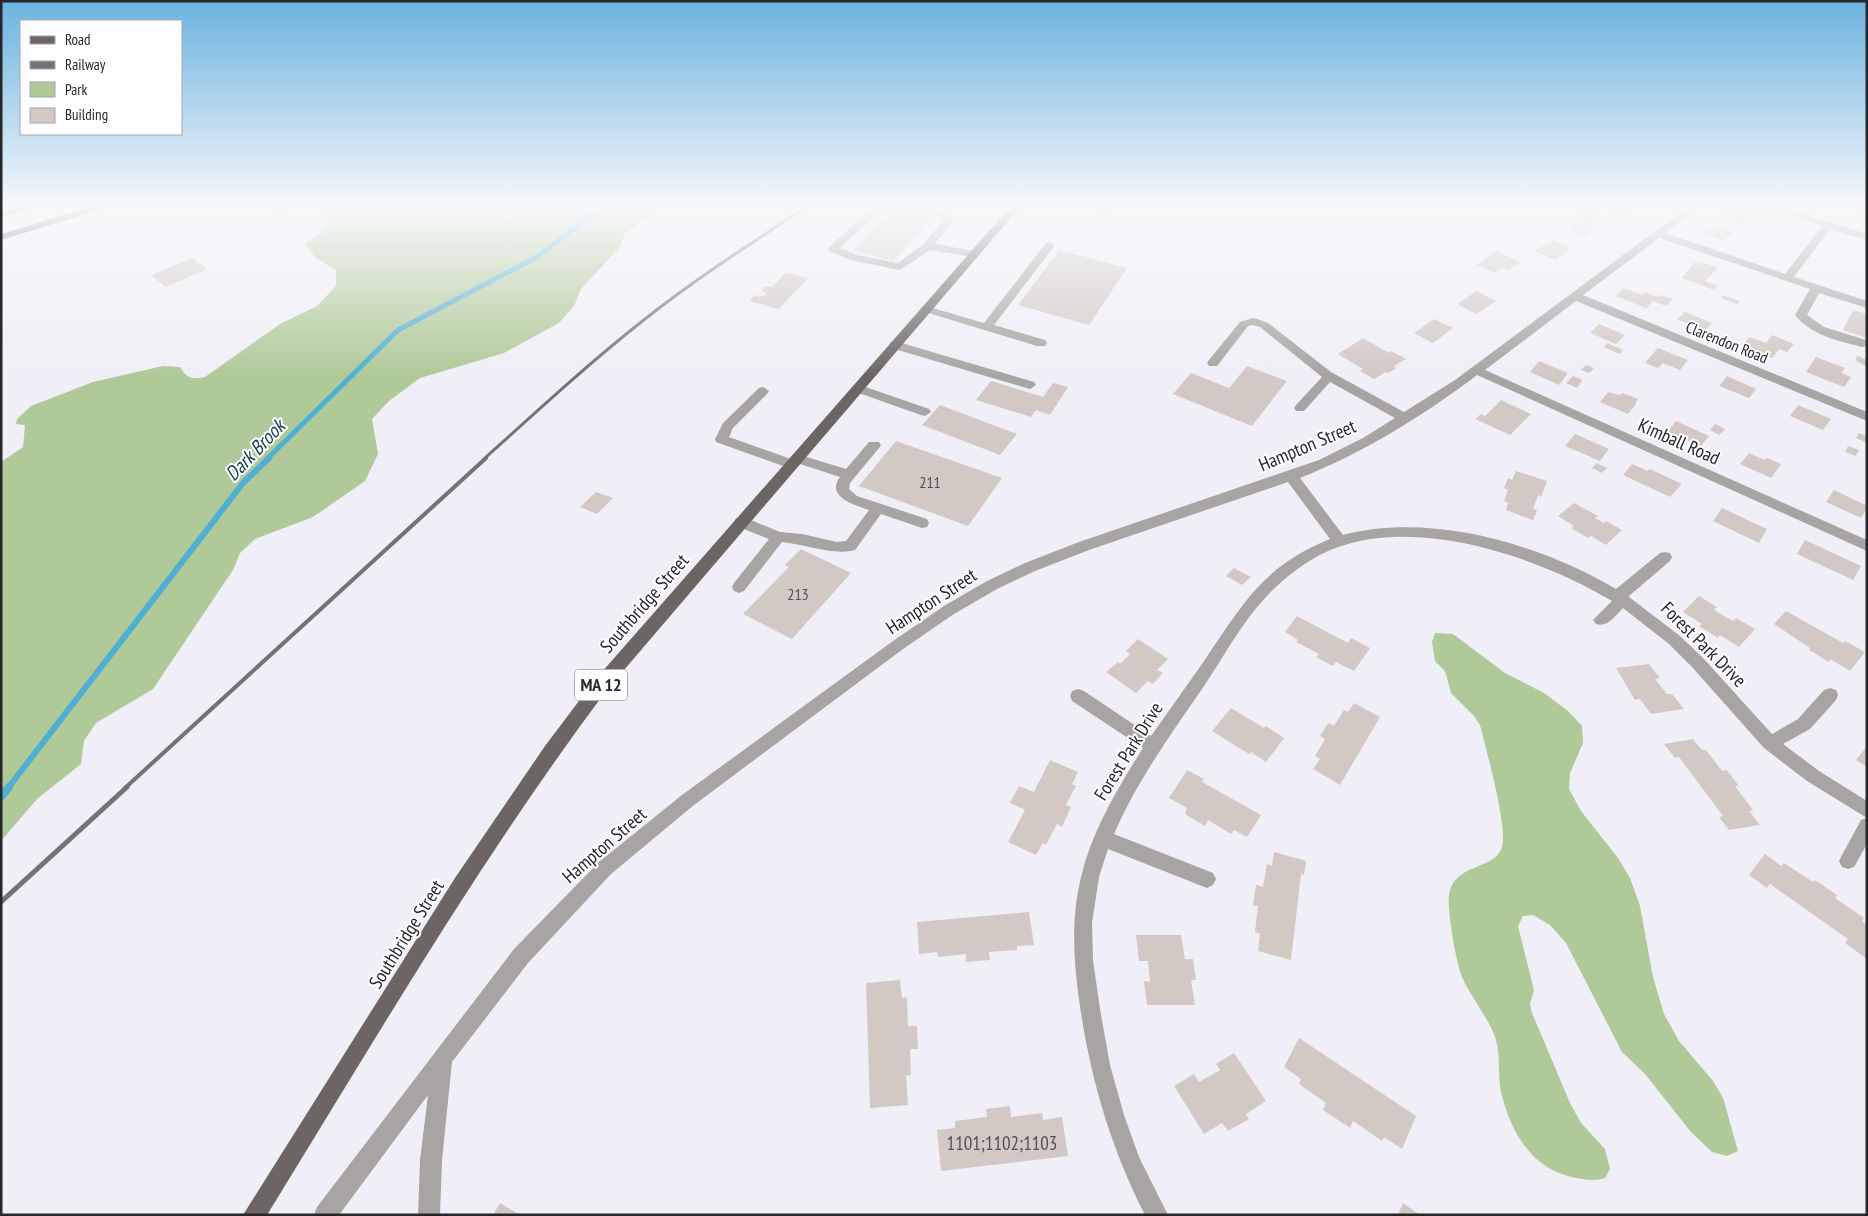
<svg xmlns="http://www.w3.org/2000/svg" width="1868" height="1216" font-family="'PT Sans Narrow',sans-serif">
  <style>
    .green { fill: #b0c998 }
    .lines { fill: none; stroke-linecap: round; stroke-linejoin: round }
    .stream-far2 { stroke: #51afd3; stroke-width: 5 }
    .stream-far1 { stroke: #51afd3; stroke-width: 6 }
    .stream { stroke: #51afd3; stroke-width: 8 }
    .building { fill: #d2c9c5 }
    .minor { fill: #a8a4a3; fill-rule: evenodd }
    .major { fill: #6c6564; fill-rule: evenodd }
    .highway { fill: #574f4e; fill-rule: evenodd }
    .rail-far2 { stroke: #737377; stroke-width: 3 }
    .rail-far1 { stroke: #737377; stroke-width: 4 }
    .rail { stroke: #737377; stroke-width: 5 }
    .labels { text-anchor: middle; stroke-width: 4; stroke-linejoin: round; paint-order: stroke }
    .far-street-label { font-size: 16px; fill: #27272a; stroke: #fdfdff }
    .number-label { font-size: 16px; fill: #525051 }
    .shield { fill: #fdfdff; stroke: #67676a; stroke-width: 1 }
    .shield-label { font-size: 18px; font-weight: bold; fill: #27272a }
    .street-label { font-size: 19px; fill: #27272a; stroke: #fdfdff }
    .near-number-label { font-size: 19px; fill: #525051 }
    .water-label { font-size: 20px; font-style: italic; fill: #164050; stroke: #fdfdff }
  </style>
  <rect width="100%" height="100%" fill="#f0eff7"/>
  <!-- green -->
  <path class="green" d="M317,206H661L656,208L650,216L626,232L619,248L581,289L574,306L559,323L504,353L420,378L389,401L372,419L378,454L365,481L313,517L255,539L240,553L233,570L153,689L96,723L84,741L81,764L37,799L1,841V462L23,447L25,425L16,424L17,419L31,406L93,382L163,366L180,367C187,378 191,380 205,377L280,324L317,306L336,286V270L316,258L305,244L326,229L328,218Z
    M1435,633L1453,634L1505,673L1544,693L1568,711L1582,726L1583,743L1570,773L1569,789L1581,811L1618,858L1630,878L1640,906L1653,977L1664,1014L1679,1041L1713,1081L1723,1098L1738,1151L1727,1156L1712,1152L1691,1132L1645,1074L1622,1052L1566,943L1550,925L1533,915L1523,916L1518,926L1534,990L1530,1004L1532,1013L1570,1103L1581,1123L1605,1149L1610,1169L1605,1178C1595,1181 1587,1180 1576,1178C1534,1171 1512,1135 1502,1096C1497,1078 1501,1058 1496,1040C1491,1021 1470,996 1462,977C1456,962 1447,911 1449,895C1453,863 1496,870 1502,847C1508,826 1486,750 1480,725L1474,716L1451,693L1445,671L1435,661L1432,642Z"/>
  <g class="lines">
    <!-- stream-far2 -->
    <path class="stream-far2" d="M267,459L398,330L535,258L605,206"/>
    <!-- stream-far1 -->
    <path class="stream-far1" d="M8,788L243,483L269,458"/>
    <!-- stream -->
    <path class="stream" d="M1,797L9,787"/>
  </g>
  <!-- building -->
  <path class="building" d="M1084,206H1112L1105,212Z
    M1602,206H1639L1623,214Z
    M1751,207L1768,214L1761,220L1752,217L1743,225L1724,217L1734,209L1744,213Z
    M894,209L932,219L893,261L853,250Z
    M1586,212L1601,219L1592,224L1595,226L1590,229L1594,230L1584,236L1566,228L1580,220L1576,218Z
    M280,213L286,217L273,223L267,219Z
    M1859,213L1867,216V224L1853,219Z
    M1715,225L1734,232L1723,241L1704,233Z
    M1552,240L1571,248L1555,260L1535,251Z
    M1059,250L1127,268L1089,325L1018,305Z
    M1496,251L1520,262L1508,271L1502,268L1495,273L1477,265Z
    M192,258L207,269L166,287L151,275Z
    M1695,262L1700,265L1702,262L1718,268L1705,281L1718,286L1714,290L1682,278Z
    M786,272L808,278L779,309L749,301L755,295L763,297L767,293L761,291L766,286L772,287Z
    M1624,288L1642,295L1645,292L1658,297L1661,295L1673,299L1666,306L1653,301L1646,308L1616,296Z
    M1477,291L1496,301L1476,314L1457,304Z
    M1723,295L1740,301L1737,304L1721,298Z
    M1853,310L1867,314V338L1843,330Z
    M1685,312L1712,323L1705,331L1677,319Z
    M1434,319L1453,328L1433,343L1414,333Z
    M1599,324L1625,335L1616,344L1590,333Z
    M1772,335L1794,344L1787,352L1779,349L1772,358L1742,346L1749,337L1766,343Z
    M1363,338L1389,353L1391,351L1406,359L1394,366L1397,368L1388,373L1386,372L1374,379L1360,371L1363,369L1338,354Z
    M1607,343L1623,350L1620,354L1604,347Z
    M1658,348L1688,360L1680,370L1663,363L1658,368L1645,363Z
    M1858,356L1867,360V367L1855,360Z
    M1816,357L1845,368L1841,373L1851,377L1844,387L1806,372Z
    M1539,361L1568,373L1559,385L1530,372Z
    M1586,365L1594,368L1589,373L1581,370Z
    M1247,366L1287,381L1252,426L1173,394L1191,373L1229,388Z
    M1573,376L1583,380L1577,388L1566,383Z
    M1727,376L1756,389L1749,398L1719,386Z
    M991,381L1043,397L1053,383L1068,387L1050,415L1036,410L1031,417L976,400Z
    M1608,392L1620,395L1622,393L1638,399L1635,403L1636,404L1628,414L1600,402Z
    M1501,400L1531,414L1510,435L1475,419L1481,414L1485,416Z
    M940,405L1017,434L1000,455L922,425Z
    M1798,405L1831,419L1823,430L1790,416Z
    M1676,421L1709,436L1701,446L1668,432Z
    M1715,424L1725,429L1719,435L1710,430Z
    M1859,433L1867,436V443L1856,438Z
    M1575,434L1609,449L1600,461L1565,446Z
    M896,441L1002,478L968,526L859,486Z
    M1848,446L1859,450L1856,456L1845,452Z
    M1749,453L1765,460L1767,458L1781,464L1771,478L1740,464Z
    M1597,463L1607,468L1602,473L1592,468Z
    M1632,464L1648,471L1650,469L1682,484L1670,497L1623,475Z
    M1516,471L1547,481L1541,497L1538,495L1533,509L1537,510L1533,520L1506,510L1508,503L1504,501L1508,490L1504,488L1508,478L1512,480Z
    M1834,490L1865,505L1867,502V509L1861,518L1826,502Z
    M596,492L613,498L597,514L580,507Z
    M1574,503L1598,516L1595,518L1604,523L1606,521L1622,530L1606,545L1591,536L1588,538L1571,528L1574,526L1558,516Z
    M1722,508L1767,529L1759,543L1713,521Z
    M1805,540L1861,566L1853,580L1797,554Z
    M801,549L851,573L792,639L743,614L789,567L785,565Z
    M1234,568L1251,577L1242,585L1226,576Z
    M1699,596L1717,607L1714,610L1733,621L1736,618L1755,629L1739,647L1720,635L1718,638L1699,626L1702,624L1683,612Z
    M1786,611L1843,643L1845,641L1865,652L1850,671L1830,659L1829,662L1809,650L1810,648L1774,624Z
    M1297,616L1348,643L1351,638L1370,648L1354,671L1336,662L1333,666L1316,657L1319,654L1296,642L1298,640L1285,632Z
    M1138,639L1168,659L1157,670L1163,673L1153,684L1148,681L1136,693L1106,672L1118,662L1120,664L1130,654L1126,651Z
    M1649,664L1660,678L1655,679L1667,694H1672L1684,709L1651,714L1640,699L1635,700L1616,668Z
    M1354,703L1380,717L1340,785L1313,769L1320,759L1315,756L1325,739L1320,736L1328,723L1334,726L1344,710L1348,712Z
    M1231,708L1264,728L1266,726L1284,738L1266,762L1251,752L1249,754L1212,731Z
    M1693,739L1702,750H1706L1722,771L1727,770L1739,786H1735L1753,810L1749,811L1760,825L1729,830L1719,817L1723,816L1679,757L1675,758L1664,744Z
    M1867,746V767L1856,760Z
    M1050,760L1078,772L1072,784L1076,786L1066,805L1071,807L1062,827L1057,824L1046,845L1043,843L1036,855L1008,842L1025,810L1010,803L1019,786L1034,792Z
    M1187,770L1204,779L1202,782L1261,815L1247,837L1234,830L1231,834L1208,820L1205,826L1185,814L1187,808L1169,798Z
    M1274,852L1306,861L1304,875L1301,874L1291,960L1258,951L1260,934L1255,932L1258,906L1253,905L1256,885L1263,887L1267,864L1272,866Z
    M1765,854L1781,866L1784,863L1813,882L1815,880L1837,895L1835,898L1864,918L1862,921L1867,925V959L1845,943L1848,939L1770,884L1767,888L1749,875Z
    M1029,912L1034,945L1017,946V950L989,952L990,960L966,962V954L938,957L937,952L919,954L917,922Z
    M1136,935H1181L1185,959H1193L1196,980H1191L1195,1005H1147L1144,981L1150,982L1148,961H1139Z
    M900,980L902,998L907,997L908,1026H917L918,1049H910L911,1075L906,1076L908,1105L870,1108L866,983Z
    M1299,1038L1416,1116L1402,1149L1384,1137L1382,1141L1353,1121L1350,1128L1323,1110L1326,1103L1299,1084L1301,1079L1284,1067Z
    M1234,1053L1266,1101L1246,1114L1249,1119L1228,1131L1222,1123L1204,1134L1174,1086L1194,1074L1199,1082L1220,1070L1216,1064Z
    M1010,1106L1011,1117L1042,1113L1043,1120L1062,1117L1068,1156L941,1171L937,1130L955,1128V1121L987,1117L986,1109Z
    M500,1203L520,1215H493Z
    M1403,1203L1420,1215H1398Z"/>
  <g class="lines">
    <!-- minor -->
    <path class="minor" d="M875,206H885L840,248L857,255L898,263L924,244L944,219L915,206H928L955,218L935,244L974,251L979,254L974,257L930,250L900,270L850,260L829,251L828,249L829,247Z
      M1689,206H1700L1665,233L1785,274L1822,226L1768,208L1767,206H1780L1867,234V240L1830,229L1794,277L1867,301V308L1819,293L1807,315L1824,327L1866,340V346L1862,347C1839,341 1810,335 1795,315L1810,289L1659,238L1583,295L1867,412V421L1576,301L1485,370L1867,540V551L1477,375C1423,416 1363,453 1300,478L1343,535C1431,512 1540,544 1616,589L1660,553L1665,552L1670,553L1672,557L1670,561L1629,596V597L1680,636L1704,659L1772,734L1798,719L1824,690L1830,688L1836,690L1838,695L1836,700L1810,729L1783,744L1819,771L1867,801V818L1807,781L1764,748L1692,667L1669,644L1623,608C1615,616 1607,628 1596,624L1593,620L1612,601C1542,559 1429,520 1348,544C1322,551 1297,567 1277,586C1246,614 1227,652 1204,686C1171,734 1137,781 1114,834L1213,873L1216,879L1213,885L1207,888L1108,849L1099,877L1092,923L1093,960L1100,1009L1110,1065L1124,1115L1139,1157L1168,1215H1145C1112,1150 1092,1084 1081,1013C1074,967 1070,923 1081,877C1092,831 1117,789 1143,748L1072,701L1070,696L1072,691L1078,689L1084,691L1151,736C1168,712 1185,688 1202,664C1241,607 1262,566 1330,539L1288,482L1089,550L1035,571L997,589L954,614L903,649L694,805L611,874L528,963L452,1062L442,1160L440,1215H418L420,1160L428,1095L339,1215H314L317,1207L514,949L599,862L682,795L893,641L944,606L987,581L1025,563L1079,542L1319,460L1363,438L1395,418L1330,382L1304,411H1296L1294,408L1296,405L1322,377L1260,327L1253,325L1248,326L1217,366H1209L1207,363L1209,360L1240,322L1253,318L1257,319L1268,323L1331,372L1404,412L1455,380Z
      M1050,242L1055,245L994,325L1045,340L1047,343L1045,346H1037L922,311L920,309L926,306L984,323L1046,243Z
      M895,341L1034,382L1036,385L1030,389L891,348L889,345L891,342Z
      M857,384L929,409L931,412L925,416L921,415L853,391L851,388Z
      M763,387L769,391L767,394L733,428L729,437L791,459L792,455L797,454L846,469L869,442H879L881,445L879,448L850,483L849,489L857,496L927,519L929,523L927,527L922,528L881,514L855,550C835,556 804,544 782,542L744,591L739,593L734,591L732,587L734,583L769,539L736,526L734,522L736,518H746L780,532L802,534L837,542L846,541L869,510C855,505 825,497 840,477L797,463L796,467H786L716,442L715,439L723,423L759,388Z
      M1867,818V844L1854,867L1848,869L1842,867L1839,861L1842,855L1861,820Z"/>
    <!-- major -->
    <path class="major" d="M1011,206H1021L606,691C481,858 376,1038 267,1215H243L455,878L545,746L594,681Z"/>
    <!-- highway -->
    <path class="highway" d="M20,206H34L33,208L1,217V211Z
      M92,206H106L105,208L1,240V234Z"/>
    <!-- rail-far2 -->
    <path class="rail-far2" d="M484,459C537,411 589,363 645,319C697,278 753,242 808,206"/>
    <!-- rail-far1 -->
    <path class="rail-far1" d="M125,788L486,458"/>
    <!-- rail -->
    <path class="rail" d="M1,902L127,787"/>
  </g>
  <!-- sky -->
  <linearGradient id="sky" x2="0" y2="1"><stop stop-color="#6bb2e0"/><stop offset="0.55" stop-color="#f8f8fb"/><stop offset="1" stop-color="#f8f8fb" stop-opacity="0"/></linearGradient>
  <rect width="1868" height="376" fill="url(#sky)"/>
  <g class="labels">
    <!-- far-street labels -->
    <g class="far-street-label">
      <text transform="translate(1727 342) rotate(22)" y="6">Clarendon Road</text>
    </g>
    <!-- number labels -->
    <g class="number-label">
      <text x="930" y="488">211</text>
      <text x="798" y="600">213</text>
    </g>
    <!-- shield labels -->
    <rect class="shield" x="575" y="669.5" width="52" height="31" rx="4"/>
    <g class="shield-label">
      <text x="601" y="691">MA 12</text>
    </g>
    <!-- street labels -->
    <g class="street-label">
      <text transform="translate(1679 441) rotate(24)" y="7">Kimball Road</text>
      <text transform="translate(1307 445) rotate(-23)" y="7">Hampton Street</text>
      <text transform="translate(931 601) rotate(-33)" y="7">Hampton Street</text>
      <text transform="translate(644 603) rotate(-49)" y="7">Southbridge Street</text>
      <text transform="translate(1704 644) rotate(45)" y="7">Forest Park Drive</text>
      <text transform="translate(1128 751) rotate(-58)" y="7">Forest Park Drive</text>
      <text transform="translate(604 845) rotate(-41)" y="7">Hampton Street</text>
      <text transform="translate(406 934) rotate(-58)" y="7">Southbridge Street</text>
    </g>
    <!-- near-number labels -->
    <g class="near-number-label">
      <text x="1002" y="1150">1101;1102;1103</text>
    </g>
    <!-- water labels -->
    <g class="water-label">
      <text transform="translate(255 450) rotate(-46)" y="7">Dark Brook</text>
    </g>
  </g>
  <!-- border -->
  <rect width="1868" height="1216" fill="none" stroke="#27272a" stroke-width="5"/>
  <!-- legend -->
  <rect x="20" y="20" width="162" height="115" fill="#fdfdff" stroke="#a7a7aa"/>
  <rect x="30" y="36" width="25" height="8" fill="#6c6564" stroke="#a7a7aa"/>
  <text x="65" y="45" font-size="15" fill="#27272a">Road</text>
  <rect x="30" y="61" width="25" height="8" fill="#737377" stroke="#a7a7aa"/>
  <text x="65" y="70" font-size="15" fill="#27272a">Railway</text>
  <rect x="30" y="82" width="25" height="15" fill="#b0c998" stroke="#a7a7aa"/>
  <text x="65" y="95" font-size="15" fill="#27272a">Park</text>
  <rect x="30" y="108" width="25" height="15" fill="#d2c9c5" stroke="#a7a7aa"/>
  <text x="65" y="120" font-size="15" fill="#27272a">Building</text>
</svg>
